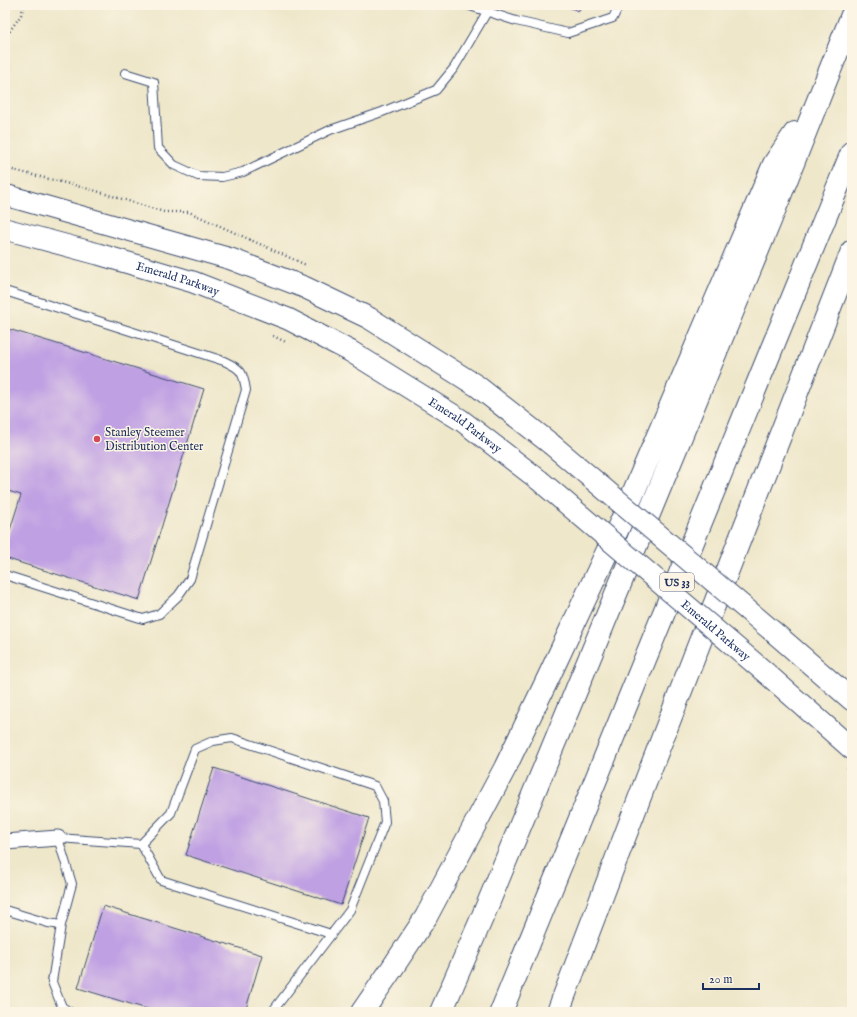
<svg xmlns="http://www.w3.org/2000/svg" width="857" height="1017" font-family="'IM FELL English',serif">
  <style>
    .building { fill: #bfa0e3 }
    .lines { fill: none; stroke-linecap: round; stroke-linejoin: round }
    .lane-casing { stroke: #3b4b6e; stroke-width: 10 }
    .street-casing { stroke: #3b4b6e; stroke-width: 17 }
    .secondary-casing { stroke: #3b4b6e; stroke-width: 23 }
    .highway-casing { stroke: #3b4b6e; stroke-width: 24 }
    .path { stroke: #3b4b6e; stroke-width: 2.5; stroke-dasharray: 1 3; stroke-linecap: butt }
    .lane { stroke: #fff; stroke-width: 8 }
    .street { stroke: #fff; stroke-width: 15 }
    .secondary { stroke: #fff; stroke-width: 21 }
    .highway { stroke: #fff; stroke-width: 22 }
    .secondary-bridge-casing { stroke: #3b4b6e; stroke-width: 23; stroke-linecap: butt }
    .secondary-bridge { stroke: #fff; stroke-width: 21 }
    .poi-dot { fill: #d1495b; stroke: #fcf5e5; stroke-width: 1.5 }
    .labels { text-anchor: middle; stroke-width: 3; stroke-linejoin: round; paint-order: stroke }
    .shield { fill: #fcf5e5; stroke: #5e6a86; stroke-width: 1 }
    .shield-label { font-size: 11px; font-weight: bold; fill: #1b2f5e }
    .street-label { font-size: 12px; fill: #1b2f5e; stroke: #fcf5e5 }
    .poi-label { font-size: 12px; fill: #1b2f5e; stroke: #fcf5e5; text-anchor: start }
  </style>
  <rect width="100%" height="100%" fill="#fcf5e5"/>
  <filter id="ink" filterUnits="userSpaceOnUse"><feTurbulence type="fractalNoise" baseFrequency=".025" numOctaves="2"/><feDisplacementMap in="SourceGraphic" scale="8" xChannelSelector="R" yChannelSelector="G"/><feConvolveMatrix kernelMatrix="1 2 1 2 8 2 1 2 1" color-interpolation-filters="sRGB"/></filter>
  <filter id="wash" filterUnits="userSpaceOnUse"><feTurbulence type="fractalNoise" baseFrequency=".012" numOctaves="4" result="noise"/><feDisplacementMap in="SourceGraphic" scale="16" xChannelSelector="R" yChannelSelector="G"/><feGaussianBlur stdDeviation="0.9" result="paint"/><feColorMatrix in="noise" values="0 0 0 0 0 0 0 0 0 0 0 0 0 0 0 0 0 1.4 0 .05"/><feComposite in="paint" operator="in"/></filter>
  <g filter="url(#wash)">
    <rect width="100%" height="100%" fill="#eee7ca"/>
    <g id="blocks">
      <!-- building -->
      <path class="building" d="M563,5H581L579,11Z
        M5,328L204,389L139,600L5,558V546L21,495L5,490Z
        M214,768L369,818L341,905L186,855Z
        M103,906L262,955L245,1012H157L78,988Z"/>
    </g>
  </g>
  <g filter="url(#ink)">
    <use href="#blocks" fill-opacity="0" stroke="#3b4b6e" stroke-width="1"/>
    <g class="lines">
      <!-- lane casing -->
      <g class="lane-casing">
        <path id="lane" d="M467,5L516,21L568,33L613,18L619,5
          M125,73L154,82L158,148L174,165L198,176L222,177L243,172L330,130L382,112L436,90L454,68L487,12
          M5,291L224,361C241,369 243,371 246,390L190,579L178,596L159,614L143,619L5,575
          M141,844L161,880L331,934
          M5,910L48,923L61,925
          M70,1012L62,1007L52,982L61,925L72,884L58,838L141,844L171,813L195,749L213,741L232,738L375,786L383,801L385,822L350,910L272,1012"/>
      </g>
      <!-- street casing -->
      <g class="street-casing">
        <path id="street" d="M5,842L58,838"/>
      </g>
      <!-- secondary casing -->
      <g class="secondary-casing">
        <g id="secondary">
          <path d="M5,195L231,259L304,287L369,318L477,386L551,444"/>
          <path id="s1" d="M5,229L98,254L193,282L288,319L350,351L461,420L539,480"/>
          <path d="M777,635L852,700"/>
          <path d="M766,673L852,749"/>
        </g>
      </g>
      <!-- highway casing -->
      <g class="highway-casing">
        <path id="highway" d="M362,1012L391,970L426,917L505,768L551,672L620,524L774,164L795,133
          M441,1012L485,911L770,221L852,15
          M501,1012L852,152
          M558,1012L652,765L852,251"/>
      </g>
      <!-- path -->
      <path class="path" d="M5,38L21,15L24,5
        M5,168L93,190L164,212H189L306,265
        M273,336L286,342
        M847,768L852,773"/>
      <!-- lane -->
      <use href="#lane" class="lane"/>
      <!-- street -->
      <use href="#street" class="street"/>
      <!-- secondary -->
      <use href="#secondary" class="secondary"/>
      <!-- highway -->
      <use href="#highway" class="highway"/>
      <!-- secondary-bridge casing -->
      <g class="secondary-bridge-casing">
        <g id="secondary-bridge">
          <path d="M551,444L777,635"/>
          <path id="s2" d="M539,480L766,673"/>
        </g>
      </g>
      <!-- secondary-bridge -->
      <use href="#secondary-bridge" class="secondary-bridge"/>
    </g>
  </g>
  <!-- markers -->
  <circle class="poi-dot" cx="97" cy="439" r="4"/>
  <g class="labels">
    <!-- shield labels -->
    <rect class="shield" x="660" y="573" width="34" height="18" rx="3"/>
    <g class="shield-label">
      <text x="677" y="586">US 33</text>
    </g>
    <!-- street labels -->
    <g class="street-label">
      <text dy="4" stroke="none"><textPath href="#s1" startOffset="180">Emerald Parkway</textPath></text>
      <text dy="4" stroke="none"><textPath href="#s1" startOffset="504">Emerald Parkway</textPath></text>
      <text dy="4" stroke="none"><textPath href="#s2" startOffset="232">Emerald Parkway</textPath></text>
    </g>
    <!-- poi labels -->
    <g class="poi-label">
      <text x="105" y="436">Stanley Steemer<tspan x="105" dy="14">Distribution Center</tspan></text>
    </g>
  </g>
  <!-- margin -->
  <rect width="857" height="1017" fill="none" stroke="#fcf5e5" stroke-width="20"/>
  <!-- scale -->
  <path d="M703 983v6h56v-6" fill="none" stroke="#1b2f5e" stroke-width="2"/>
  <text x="709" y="983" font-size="12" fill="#1b2f5e" stroke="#fcf5e5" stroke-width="3" paint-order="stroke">20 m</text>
</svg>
